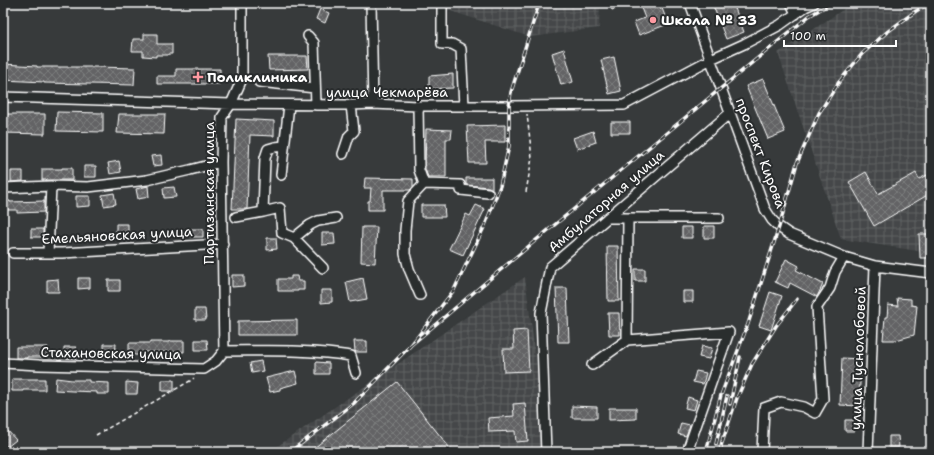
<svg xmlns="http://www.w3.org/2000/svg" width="934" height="455" font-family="'Shantell Sans',sans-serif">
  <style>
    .industrial { fill: url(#industrial-grid) }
    .building { fill: url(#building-cross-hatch); stroke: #fff }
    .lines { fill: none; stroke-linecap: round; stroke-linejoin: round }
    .minor-casing { stroke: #fff; stroke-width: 12 }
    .path { stroke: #fff; stroke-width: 1.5; stroke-dasharray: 4 3; stroke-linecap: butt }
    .minor { stroke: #2a2d2e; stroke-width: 9 }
    .rail-casing { stroke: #fff; stroke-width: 3.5 }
    .rail { stroke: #2a2d2e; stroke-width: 2; stroke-dasharray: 6; stroke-linecap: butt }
    .poi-dot { fill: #ff9aa2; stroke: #2a2d2e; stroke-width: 1.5 }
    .labels { text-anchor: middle; stroke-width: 4; stroke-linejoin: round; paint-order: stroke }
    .poi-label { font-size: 14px; font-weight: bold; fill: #fff; stroke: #2a2d2e; text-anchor: start }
    .street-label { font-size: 14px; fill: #fff; stroke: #2a2d2e }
  </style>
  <defs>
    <pattern id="industrial-grid" width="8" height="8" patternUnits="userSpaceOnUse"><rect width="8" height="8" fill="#444748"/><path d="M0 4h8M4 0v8" fill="none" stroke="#606363"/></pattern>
    <pattern id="building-cross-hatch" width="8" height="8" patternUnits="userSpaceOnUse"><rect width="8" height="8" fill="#636465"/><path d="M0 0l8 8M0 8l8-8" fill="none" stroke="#7a7b7c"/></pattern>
  </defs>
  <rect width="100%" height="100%" fill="#373a3b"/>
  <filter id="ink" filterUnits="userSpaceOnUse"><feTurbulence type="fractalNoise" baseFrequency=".025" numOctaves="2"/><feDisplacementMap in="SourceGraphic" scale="8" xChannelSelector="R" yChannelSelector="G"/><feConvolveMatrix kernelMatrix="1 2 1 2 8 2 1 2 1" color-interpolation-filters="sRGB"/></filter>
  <g filter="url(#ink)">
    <!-- industrial -->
    <path class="industrial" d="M426,3H600L599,28L530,37Z
      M853,3H931V253L841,239L778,53Z
      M525,277L548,452H269Z"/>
    <!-- building -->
    <path class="building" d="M609,3H630L612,10Z
      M639,3H660L668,24L639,35L634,22L645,18Z
      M712,3H733L744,32L726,39Z
      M320,9L329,13L325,23L316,19Z
      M144,34H157V44H172V54H168V55H156V57L143,56V51H132L133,39H144Z
      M564,49L573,82L561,85L552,53Z
      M268,56H307L308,69L269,70Z
      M614,57L621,91L609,94L601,60Z
      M3,64L37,66V67H96L135,68L134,85L44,83V82L3,80Z
      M176,69H220V84H157V76H176Z
      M453,74V88L429,89V76Z
      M763,79L785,132L768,139L746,86Z
      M57,112L103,113V132L56,131Z
      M3,114H45V134L3,133Z
      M119,114H165L164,134L117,133Z
      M236,119L274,121V136L250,135L247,209H232Z
      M611,122H630V133H611Z
      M505,125V142H485L486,163H469L467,126Z
      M426,129L452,130L451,139H446V177H428L425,169Z
      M593,131L596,142L577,149L573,138Z
      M161,155L162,165L153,166L151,156Z
      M119,161L121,172L110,174L108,163Z
      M84,166H96V177H84Z
      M62,168H72V180H42V169H62Z
      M11,171H23V181L11,182Z
      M866,172L878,194L916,173L919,179L931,173V193L874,226L849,182Z
      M365,178L413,179V187L410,190H383V210H368V201H370L371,188H364Z
      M466,178H492V189L489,187L466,185Z
      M148,186L149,197L138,199L136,189Z
      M174,187L176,197L164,198L163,188Z
      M114,193L116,204L104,206L102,195Z
      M76,196H90V206L76,207Z
      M3,201H10V202L44,201V212L17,213V210H3Z
      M421,205H444L445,217H421Z
      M476,205L485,209L463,255L449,249L466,214L470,216Z
      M116,224H128V232L116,233Z
      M704,226H714V238H704Z
      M362,227H377L375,263L361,262Z
      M682,227H692V238H682Z
      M31,229H43V237H31Z
      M191,229H203V237H191Z
      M322,233H334L335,244L322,245Z
      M919,234H931V258H920Z
      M267,238H276L277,249L267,250Z
      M607,246H618L619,301H608Z
      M786,259L799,266L796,270L823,284L817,297L790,283L788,288L775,282Z
      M635,269H645V281H635Z
      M232,275H244V286L232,287Z
      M291,276H297L298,281H304V290H298V291H278V279H291Z
      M78,278H90V288L78,289Z
      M363,278L367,299L350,302L346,282Z
      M58,279L59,292H47V280Z
      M108,280H120V291H108Z
      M556,288H567L569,342H558Z
      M321,290H332V302L321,303Z
      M683,291H693V302H683Z
      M770,292L782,296L771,330L759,326Z
      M897,298L911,299V305L917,306L914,335L896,340H883L885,317H887L888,305L898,306Z
      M195,309H205L206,320H195Z
      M608,313H619L620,335H609Z
      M297,320V335H238V321Z
      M527,330L529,371L504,372L503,349H514L513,331Z
      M195,340H207L208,350H195Z
      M170,341H184V352H141V355H129V343H150V342H170Z
      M354,341H367V352H356L355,351Z
      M104,344H116L115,357H104Z
      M702,346L712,348L709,359L699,357Z
      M16,347H48V357H27V358H16Z
      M64,347H76V359L64,358Z
      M842,358L861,359L859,406L840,405Z
      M261,361L263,371L252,373L250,363Z
      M316,362L329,363V374H316Z
      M295,371L298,383L280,388V390L270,392L266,378Z
      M696,371L706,373L703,384L693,382Z
      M56,378L72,380H89V382L109,383V394H97V392L72,391L55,390Z
      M12,379H45V390H23V391H12Z
      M162,380H174V391H162Z
      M126,382L138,383L137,394H126Z
      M397,382L453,452H309Z
      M688,397L697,400L694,410L685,408Z
      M525,403L528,441L516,442L515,431L489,432L488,418L514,416L513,404Z
      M572,406L597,407V418H572Z
      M609,408H636V419L609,420Z
      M845,420H855V431H845Z
      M681,423L690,425L686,436L678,434Z
      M8,431L16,440L7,447L3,442V435Z
      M889,436H898L899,447H889Z"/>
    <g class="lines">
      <!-- minor casing -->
      <g class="minor-casing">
        <path id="minor" d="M371,3L373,104
          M442,3V44H452L461,49L464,106
          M690,3L765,209L772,220L779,227L789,234L844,257L875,266L931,273
          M791,3L796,14
          M308,36L314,43L316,105
          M259,82L315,88
          M3,97L231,104L351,105L373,104L418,106H509L624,105L711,59L744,44L780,25L805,7L814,3
          M418,106L419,170L424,184L460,185L461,190L488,193
          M343,154L349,136L354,131L351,105
          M281,175L289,105
          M3,188L51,186L88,187L147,180L190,170L221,162
          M263,212L280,208L282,233L294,238L323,268
          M236,217L263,212L265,158L268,149L275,147L284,146
          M607,218H719
          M294,238L310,225L318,221L336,218
          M13,253H62L223,244
          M48,253L51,186
          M420,295L409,269L405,254V230L408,201L424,184
          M627,340L729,332L689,446
          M224,351C266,351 309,349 351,356L356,373
          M3,363L39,365L204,369L216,361L224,351L221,162L222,117L231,104L242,79V3
          M592,365L627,340L628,218
          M546,452L541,313L550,267L730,113
          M762,452L764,408L781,402L804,407L815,413L823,399L817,307L830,288L835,272L844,257
          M868,452L875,266"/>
      </g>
      <!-- path -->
      <path class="path" d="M526,192L532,158L527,114
        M96,435L190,381L194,378"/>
      <!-- minor -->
      <use href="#minor" class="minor"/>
      <!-- rail casing -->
      <g class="rail-casing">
        <path id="rail" d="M411,345L535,241L809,16L831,3
          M730,404L740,357
          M722,443L737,398L752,364L776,326L797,299
          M716,444L727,396
          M290,452L354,403L411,345L454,290L486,223L500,186L509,146V106L511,92L538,7
          M706,452L721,395L748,324L779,227L797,163L819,113L839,82L862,54L887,32L916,11L930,3
          M720,452L723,437"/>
      </g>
      <!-- rail -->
      <use href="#rail" class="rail"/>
    </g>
  </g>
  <!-- markers -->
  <g class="poi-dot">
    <circle cx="653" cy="20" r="4"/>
    <path d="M196 71h4v4h4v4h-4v4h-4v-4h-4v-4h4z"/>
  </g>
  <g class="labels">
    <!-- poi labels -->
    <g class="poi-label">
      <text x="661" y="25">Школа № 33</text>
      <text x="207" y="82">Поликлиника</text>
    </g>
    <!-- street labels -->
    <g class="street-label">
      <text x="387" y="97">улица Чекмарёва</text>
      <text transform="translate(761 153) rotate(69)" y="5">проспект Кирова</text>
      <text transform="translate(209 193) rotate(-90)" y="5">Партизанская улица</text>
      <text transform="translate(606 201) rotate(-41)" y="5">Амбулаторная улица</text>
      <text transform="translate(117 235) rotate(-3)" y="5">Емельяновская улица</text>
      <text transform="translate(111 353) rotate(1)" y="5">Стахановская улица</text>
      <text transform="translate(858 358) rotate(-88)" y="5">улица Туснолобовой</text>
    </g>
  </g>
  <!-- margin -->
  <rect width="934" height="455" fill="none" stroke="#2a2d2e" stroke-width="16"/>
  <rect x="8" y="8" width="918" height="439" fill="none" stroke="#fff" stroke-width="1.5" filter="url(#ink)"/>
  <!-- scale -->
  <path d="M784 40v6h112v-6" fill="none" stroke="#ffffff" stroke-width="2"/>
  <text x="790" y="40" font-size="12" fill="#ffffff" stroke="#2a2d2e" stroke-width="3" paint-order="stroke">100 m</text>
</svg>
